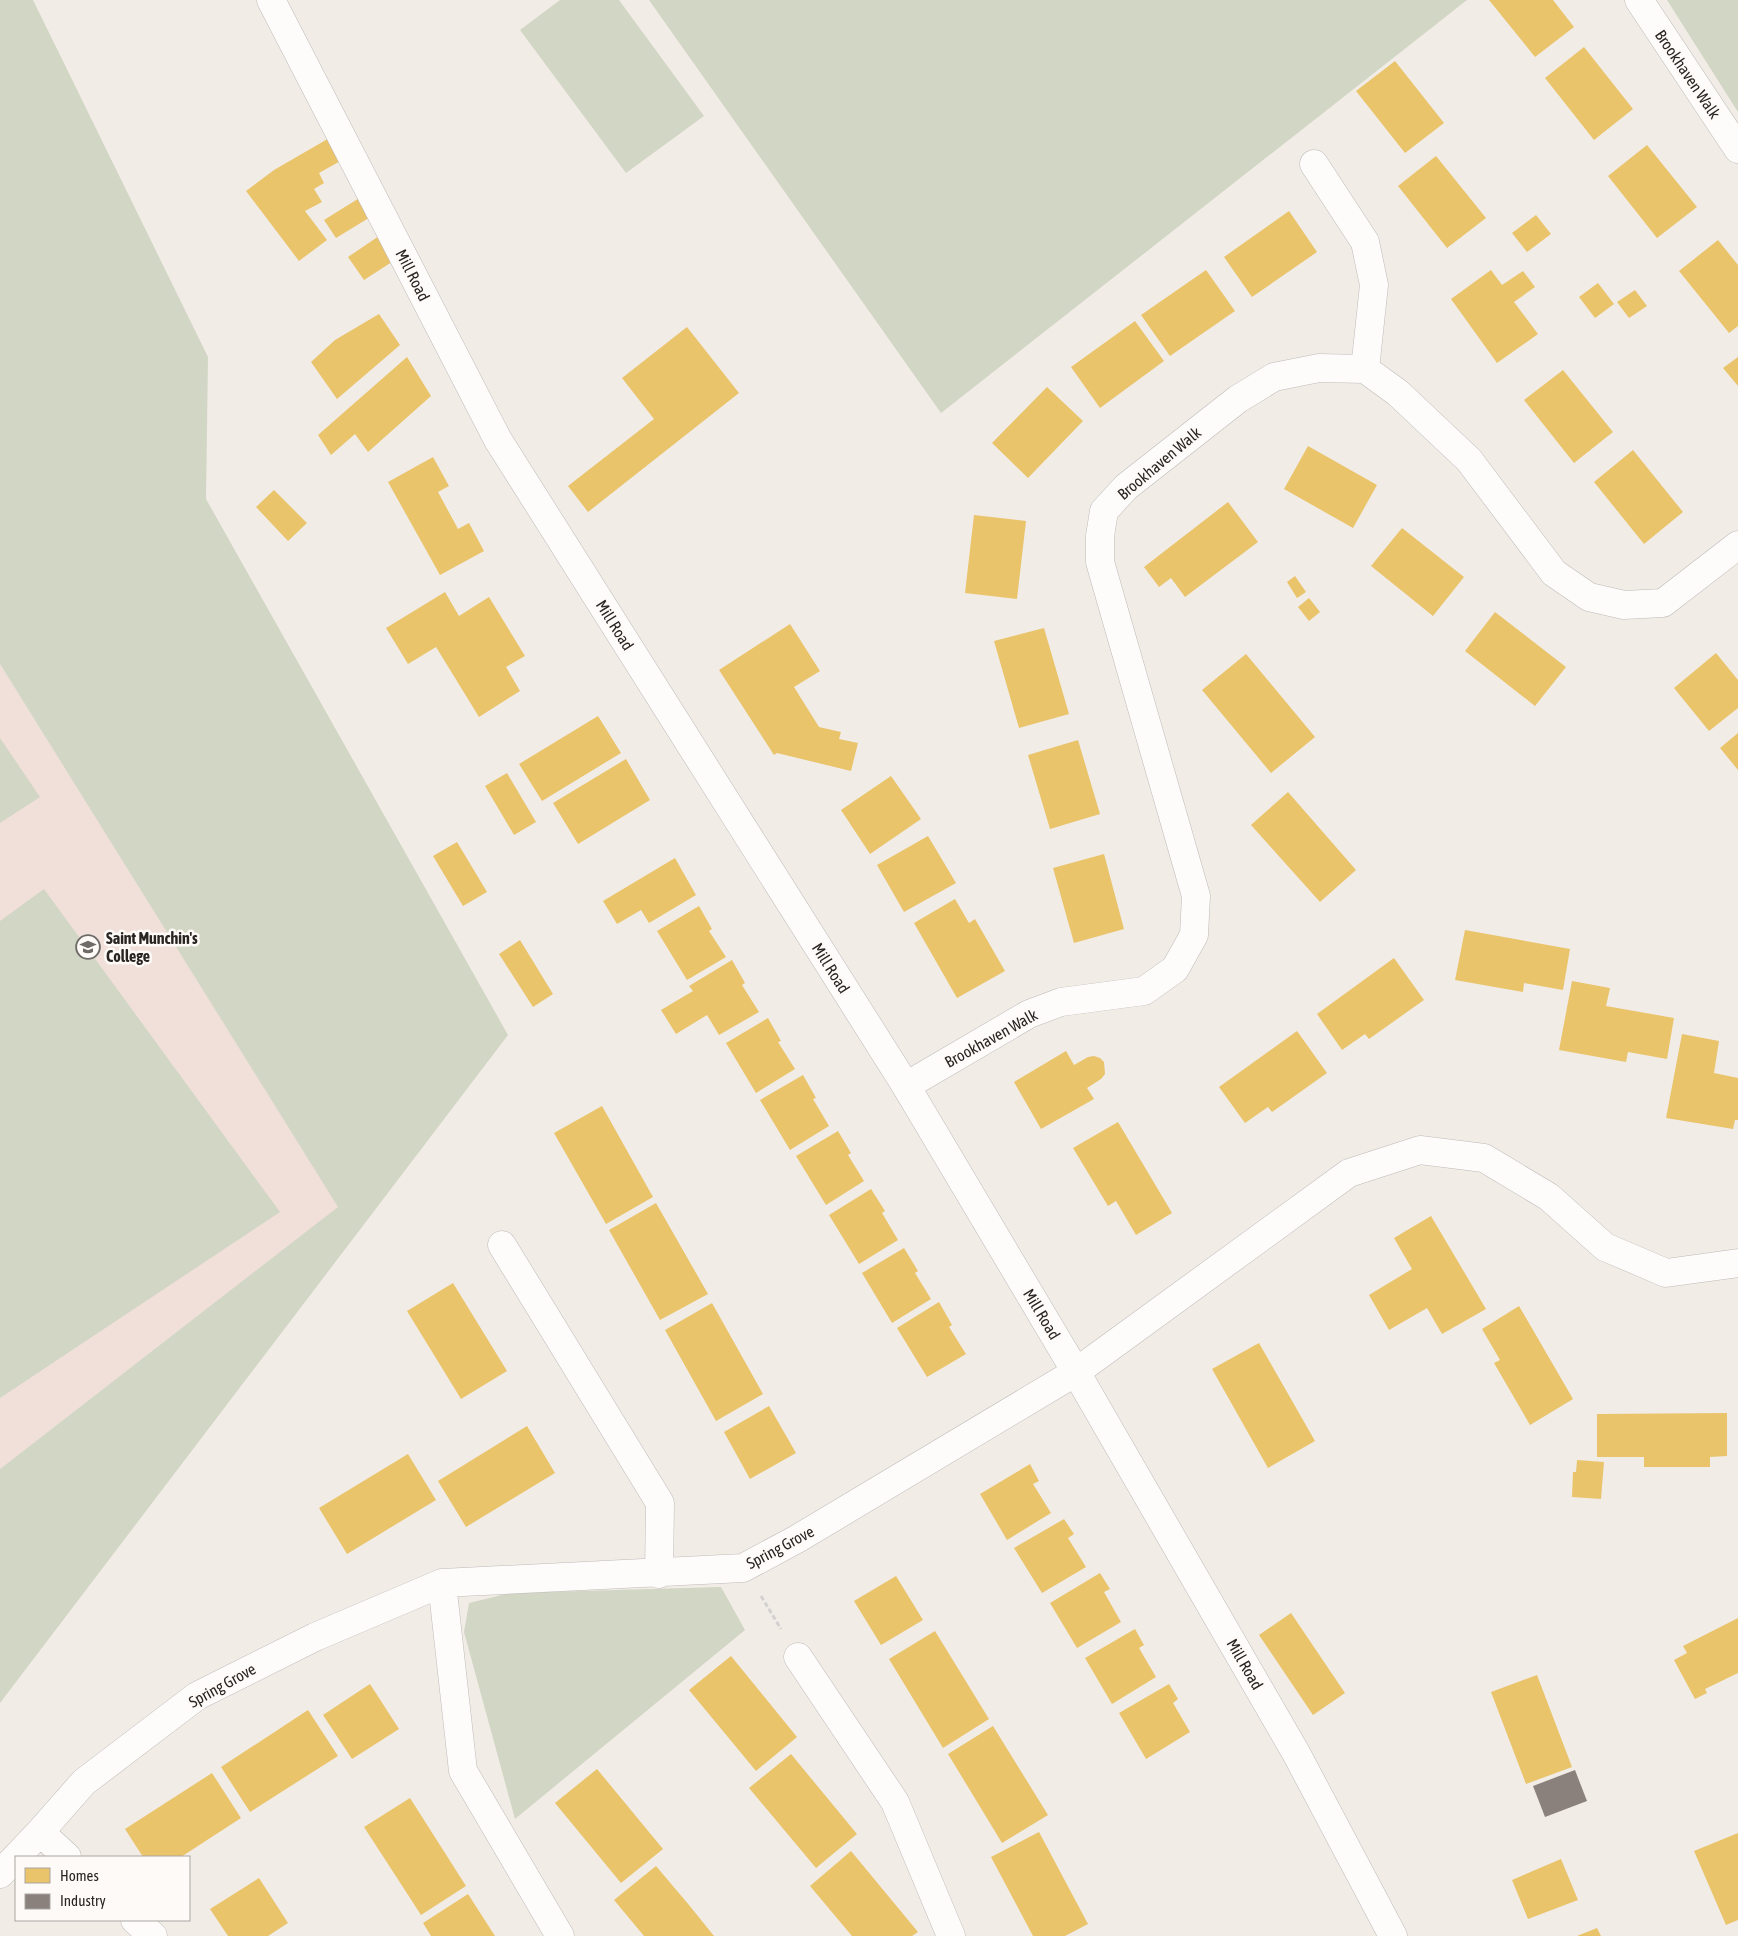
<svg xmlns="http://www.w3.org/2000/svg" width="1738" height="1936" font-family="'Asap Condensed',sans-serif">
  <style>
    .education { fill: #f0e0d9 }
    .green { fill: #d2d6c4 }
    .homes { fill: #e9c46a }
    .industry { fill: #8a817c }
    .lines { fill: none; stroke-linecap: round; stroke-linejoin: round }
    .street-casing { stroke: #bebab7; stroke-width: 29 }
    .secondary-casing { stroke: #bebab7; stroke-width: 29 }
    .path { stroke: #d3d1d0; stroke-width: 3; stroke-dasharray: 5 2.5; stroke-linecap: butt }
    .street { stroke: #fdfcfb; stroke-width: 28 }
    .secondary { stroke: #fdfcfb; stroke-width: 28 }
    .labels { text-anchor: middle; stroke-width: 5; stroke-linejoin: round; paint-order: stroke }
    .street-label { font-size: 16px; fill: #292523; stroke: #fefaf7 }
    .poi-label { font-size: 16px; font-weight: bold; fill: #292523; stroke: #fefaf7; text-anchor: start }
  </style>
  <rect width="100%" height="100%" fill="#f2ece7"/>
  <!-- education -->
  <path class="education" d="M0,664L339,1207L0,1469Z"/>
  <!-- green -->
  <path class="green" d="M0,0H33L208,357L206,499L508,1035L0,1703V1469L338,1207L0,664Z
    M560,0H619L704,116L626,173L520,30Z
    M649,0H1467L941,413Z
    M1667,0H1738V112Z
    M0,738L40,797L0,823Z
    M44,889L280,1212L0,1398V921Z
    M721,1587L745,1630L515,1819L464,1632L469,1603L510,1593Z"/>
  <!-- homes -->
  <path class="homes" d="M1489,0H1553L1574,27L1535,57Z
    M1584,47L1633,109L1594,140L1545,78Z
    M1395,61L1444,123L1405,153L1356,91Z
    M331,137L344,159L319,173L324,183L314,189L322,202L305,211L327,240L299,261L246,191L274,170Z
    M1647,145L1697,207L1657,238L1608,176Z
    M1436,156L1486,218L1447,248L1398,186Z
    M361,197L372,216L336,238L324,220Z
    M1289,211L1317,252L1252,297L1224,257Z
    M1536,215L1551,234L1527,252L1512,233Z
    M382,234L398,258L364,280L348,257Z
    M1718,240L1738,265V326L1729,333L1679,271Z
    M1206,270L1235,311L1170,356L1141,315Z
    M1491,270L1502,285L1523,271L1535,287L1514,302L1538,334L1497,363L1451,299Z
    M1598,283L1614,304L1595,318L1579,297Z
    M1635,290L1647,306L1629,318L1617,302Z
    M379,314L400,345L337,399L311,362L335,340Z
    M1135,321L1164,361L1100,408L1071,367Z
    M687,327L739,393L588,512L568,486L654,419L622,378Z
    M407,357L431,396L368,452L355,434L331,455L318,435Z
    M1738,357V386L1723,368Z
    M1563,370L1613,432L1574,463L1524,400Z
    M1047,387L1083,421L1028,478L992,443Z
    M1308,446L1377,485L1353,528L1284,489Z
    M1633,450L1683,512L1644,544L1594,482Z
    M433,457L449,486L438,492L458,529L469,523L484,551L440,575L388,482Z
    M274,490L307,523L288,541L256,507Z
    M1228,502L1258,542L1185,597L1171,578L1159,587L1144,567Z
    M974,515L1026,521L1017,599L965,593Z
    M1402,528L1464,577L1433,616L1371,566Z
    M1295,576L1306,592L1297,598L1287,582Z
    M445,592L459,616L489,597L525,656L506,667L520,691L479,717L436,647L408,664L386,628Z
    M1309,598L1320,612L1309,621L1298,607Z
    M1495,612L1566,667L1535,706L1465,651Z
    M790,624L820,671L794,687L819,727L841,732L839,739L858,743L851,771L777,753L774,755L719,670Z
    M1044,628L1069,714L1019,728L994,641Z
    M1716,653L1738,680V708L1709,731L1674,688Z
    M1246,654L1315,737L1271,773L1202,690Z
    M598,716L621,753L542,801L519,764Z
    M1738,733V770L1720,748Z
    M1078,740L1100,814L1050,829L1028,755Z
    M626,759L650,800L578,844L553,803Z
    M507,773L536,822L514,835L485,786Z
    M891,776L921,819L870,854L841,810Z
    M1288,792L1356,870L1320,902L1251,825Z
    M928,836L956,883L904,912L877,865Z
    M457,842L487,892L463,906L433,856Z
    M1104,854L1124,929L1074,943L1053,868Z
    M675,858L696,895L649,923L641,910L617,924L603,901Z
    M955,899L969,923L975,919L1005,971L957,998L914,923Z
    M699,906L712,929L709,931L726,957L687,980L657,931Z
    M1465,930L1570,949L1563,990L1524,983L1523,992L1455,980Z
    M520,940L553,994L533,1007L499,954Z
    M1394,958L1424,1000L1369,1039L1365,1034L1342,1050L1317,1014Z
    M732,960L745,983L742,985L759,1012L719,1035L707,1015L676,1034L661,1010L693,991L689,986Z
    M1572,981L1610,988L1606,1006L1674,1018L1667,1059L1628,1052L1626,1062L1559,1050Z
    M768,1018L781,1041L778,1042L795,1069L756,1093L726,1043Z
    M1297,1031L1327,1073L1272,1112L1268,1107L1245,1123L1219,1087Z
    M1682,1034L1719,1041L1714,1073L1738,1078V1120H1735L1733,1129L1666,1118Z
    M1066,1051L1074,1065L1088,1057L1094,1056L1100,1058L1104,1062L1105,1074L1101,1079L1087,1088L1094,1099L1041,1129L1014,1082Z
    M803,1075L816,1098L813,1099L829,1126L790,1150L760,1100Z
    M602,1106L653,1197L606,1224L554,1133Z
    M1118,1122L1172,1213L1136,1235L1116,1201L1108,1206L1073,1148Z
    M838,1131L851,1153L848,1155L864,1181L826,1205L796,1156Z
    M871,1189L885,1211L882,1213L898,1240L859,1264L829,1215Z
    M656,1203L708,1294L660,1320L609,1230Z
    M1431,1216L1486,1309L1442,1334L1427,1308L1389,1330L1369,1295L1412,1269L1394,1238Z
    M904,1248L918,1271L915,1273L931,1299L892,1323L862,1273Z
    M453,1283L507,1371L461,1399L407,1311Z
    M939,1302L952,1325L949,1327L966,1354L927,1377L897,1328Z
    M712,1303L763,1394L716,1421L665,1330Z
    M1519,1306L1573,1399L1530,1425L1494,1363L1500,1360L1482,1329Z
    M1259,1343L1315,1441L1268,1468L1212,1369Z
    M769,1406L796,1453L750,1479L724,1432Z
    M1727,1413V1456L1710,1457V1467H1644V1457H1597V1414Z
    M527,1426L555,1473L466,1527L438,1481Z
    M408,1454L436,1500L347,1554L319,1508Z
    M1577,1460L1604,1462L1601,1499L1572,1497L1573,1472H1576Z
    M1030,1464L1039,1481L1033,1484L1051,1513L1007,1540L980,1494Z
    M1064,1519L1074,1534L1068,1538L1086,1567L1042,1593L1014,1548Z
    M1100,1573L1110,1589L1104,1592L1121,1622L1077,1648L1050,1603Z
    M896,1576L923,1620L881,1645L854,1601Z
    M1291,1613L1345,1693L1313,1715L1259,1635Z
    M1738,1618V1673L1705,1689L1707,1693L1695,1699L1674,1660L1687,1653L1683,1646Z
    M1135,1629L1144,1645L1139,1648L1156,1677L1112,1704L1085,1658Z
    M935,1631L989,1719L943,1748L889,1659Z
    M731,1656L797,1737L756,1771L689,1690Z
    M1537,1675L1572,1767L1526,1784L1491,1692Z
    M370,1684L399,1729L352,1759L323,1715Z
    M1169,1684L1178,1699L1173,1703L1190,1732L1146,1759L1119,1713Z
    M308,1710L338,1756L250,1812L221,1767Z
    M993,1726L1048,1815L1002,1843L948,1754Z
    M791,1754L857,1834L816,1868L749,1788Z
    M597,1769L663,1849L621,1883L555,1803Z
    M212,1773L241,1818L181,1857H143L125,1829Z
    M410,1798L466,1886L421,1915L364,1827Z
    M1039,1832L1088,1924L1065,1936H1033L991,1857Z
    M1738,1833V1920L1726,1925L1694,1851Z
    M851,1851L918,1932L912,1936H852L810,1886Z
    M1561,1859L1578,1900L1528,1919L1512,1880Z
    M656,1866L689,1905L714,1936H644L614,1900Z
    M259,1878L288,1923L268,1936H228L210,1909Z
    M468,1894L495,1936H431L423,1923Z
    M1597,1928L1601,1936H1577Z"/>
  <!-- industry -->
  <path class="industry" d="M1575,1770L1587,1801L1545,1817L1533,1786Z"/>
  <g class="lines">
    <!-- street casing -->
    <g class="street-casing">
      <path id="street" d="M1639,0L1738,149
        M1314,164L1365,242L1374,285L1365,369
        M906,1086L1029,1014L1061,1002L1144,991L1175,969L1194,935L1196,896L1100,562V536L1104,511L1126,487L1238,399L1274,377L1319,368L1365,369L1398,393L1469,460L1554,573L1589,597L1624,605L1663,603L1738,545
        M502,1245L660,1503L659,1574
        M442,1583L463,1771L560,1936
        M798,1657L895,1802L951,1936
        M67,1857L40,1832L84,1782L197,1696L315,1637L442,1583L743,1568L797,1539L1076,1372L1349,1173L1420,1150L1484,1158L1549,1197L1605,1247L1666,1273L1738,1263
        M0,1874L40,1832
        M135,1920L153,1936"/>
    </g>
    <!-- secondary casing -->
    <g class="secondary-casing">
      <path id="secondary" d="M271,0L498,440L906,1086L1076,1372L1296,1753L1393,1936"/>
    </g>
    <!-- path -->
    <path class="path" d="M761,1596L781,1629"/>
    <!-- street -->
    <use href="#street" class="street"/>
    <!-- secondary -->
    <use href="#secondary" class="secondary"/>
  </g>
  <!-- icons -->
  <defs>
    <g id="school-ring" transform="scale(1.25)"><circle r="9.5" fill="#fefaf7" stroke="#6f6b68" stroke-width="1.5"/><path d="M0-5L7-2L0 1L-7-2ZM-4 1L0 2.5L4 1V4Q0 6-4 4Z" fill="#6f6b68"/></g>
  </defs>
  <g fill-rule="evenodd">
    <use href="#school-ring" x="88" y="947"/>
  </g>
  <g class="labels">
    <!-- street labels -->
    <g class="street-label">
      <text transform="translate(1688 74) rotate(56)" y="6">Brookhaven Walk</text>
      <text transform="translate(413 275) rotate(63)" y="6">Mill Road</text>
      <text transform="translate(1159 463) rotate(-40)" y="6">Brookhaven Walk</text>
      <text transform="translate(615 625) rotate(58)" y="6">Mill Road</text>
      <text transform="translate(831 968) rotate(58)" y="6">Mill Road</text>
      <text transform="translate(991 1038) rotate(-29)" y="6">Brookhaven Walk</text>
      <text transform="translate(1042 1314) rotate(59)" y="6">Mill Road</text>
      <text transform="translate(780 1547) rotate(-28)" y="6">Spring Grove</text>
      <text transform="translate(1245 1664) rotate(60)" y="6">Mill Road</text>
      <text transform="translate(222 1685) rotate(-29)" y="6">Spring Grove</text>
    </g>
    <!-- poi labels -->
    <g class="poi-label">
      <text x="106" y="944">Saint Munchin's<tspan x="106" dy="18">College</tspan></text>
    </g>
  </g>
  <!-- legend -->
  <rect x="15" y="1856" width="175" height="65" fill="#fefaf7" stroke="#a9a5a2"/>
  <rect x="25" y="1868" width="25" height="15" fill="#e9c46a" stroke="#a9a5a2"/>
  <text x="60" y="1881" font-size="15" fill="#292523">Homes</text>
  <rect x="25" y="1894" width="25" height="15" fill="#8a817c" stroke="#a9a5a2"/>
  <text x="60" y="1906" font-size="15" fill="#292523">Industry</text>
</svg>
